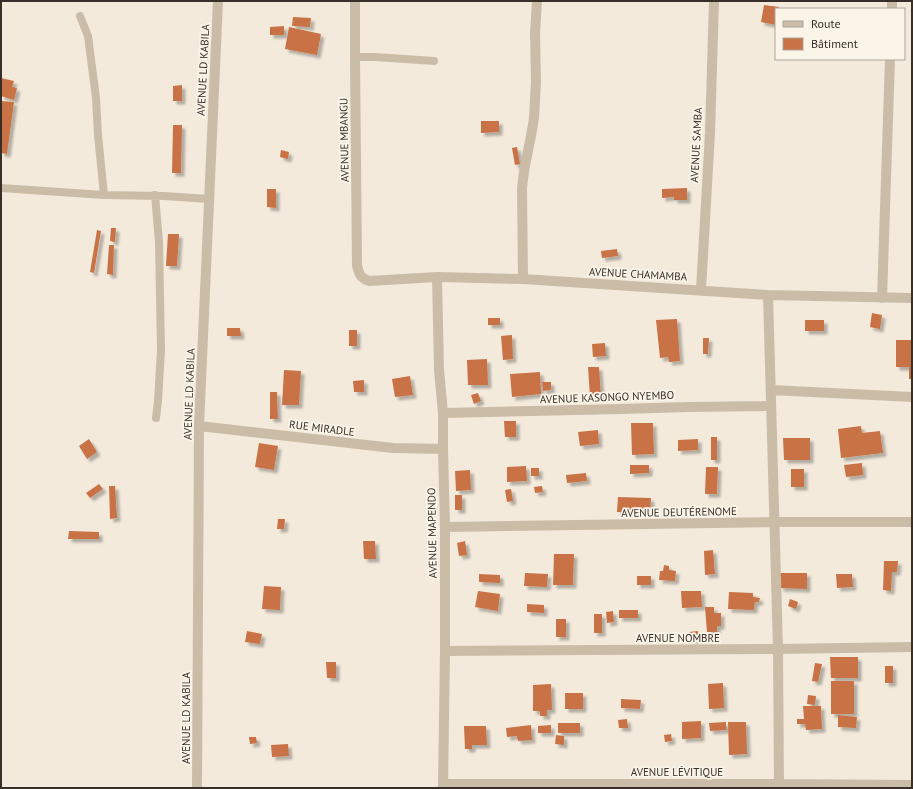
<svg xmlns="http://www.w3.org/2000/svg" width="913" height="789" font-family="'PT Sans',sans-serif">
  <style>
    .building { fill: #c87245; filter: url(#shadow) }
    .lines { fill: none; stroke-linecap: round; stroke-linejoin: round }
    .lane { stroke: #cbbca8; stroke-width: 8 }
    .street { stroke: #cbbca8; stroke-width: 10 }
    .labels { text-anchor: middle; stroke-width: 3.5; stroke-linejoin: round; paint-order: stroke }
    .street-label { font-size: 11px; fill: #382f28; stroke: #faf4e9 }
  </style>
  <defs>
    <filter id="shadow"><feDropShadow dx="3.5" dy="3.5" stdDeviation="1" flood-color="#0004"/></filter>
  </defs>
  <rect width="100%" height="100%" fill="#f3eadc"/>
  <!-- building -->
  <path class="building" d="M764,5L779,7V9H776V25L761,22Z
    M293,17L311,18L310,27L292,26Z
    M284,26V35H270V27Z
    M289,27L321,34L317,55L285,49Z
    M1,78L14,81L12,87L17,88L14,100L1,96Z
    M182,85V101H173V86Z
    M1,101L14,102L7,154L1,153Z
    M481,121H499V132L481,133Z
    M173,125H182L181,173H172Z
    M517,147L520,164L515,165L512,148Z
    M281,150L289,152L288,159L280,157Z
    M687,188V200H674V197L662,198V189Z
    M267,189H276V208L267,207Z
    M111,228H116L115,242L110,241Z
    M97,230L101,231L94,273L90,272Z
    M168,234H179L177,266H166Z
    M109,245H114L113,275L107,274Z
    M617,249L618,256L602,258L601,251Z
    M872,313L882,315L880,329L870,327Z
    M488,318H500V325H488Z
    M677,319L680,361L669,362L668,357L660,358L656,320Z
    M805,320H824V331H805Z
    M227,328H240L241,336H227Z
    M349,330H357V346H349Z
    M512,335L513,359L503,360L501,336Z
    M703,338H709L708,354H703Z
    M896,340H912V379H909V367H896Z
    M605,343L606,356L593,357L592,344Z
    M487,359L488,385H468L467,360Z
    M588,367H599L601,397H590Z
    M284,370L301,371L299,405H282Z
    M540,372L541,394L512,397L510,374Z
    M410,376L413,395L395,397L392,379Z
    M364,380V392H354L353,381Z
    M542,382H551V390L543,391Z
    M270,392H277L278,419H270Z
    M478,393L481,401L474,404L471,395Z
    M504,421H516V437H505Z
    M631,423H653L654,454L632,455Z
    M861,426L862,433L880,431L883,453L841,458L838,429Z
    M598,430L599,444L580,446L578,432Z
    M711,437H717V460H711Z
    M783,438H810V460H784Z
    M89,439L97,452L87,459L79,446Z
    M698,439V450L678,451V440Z
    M259,443L278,446L274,470L255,467Z
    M862,463L863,475L846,477L844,465Z
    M630,465H649V473L630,474Z
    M526,466L527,481L507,482V467Z
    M706,467H718L717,494H705Z
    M531,468H539V476H531Z
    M791,469H804V487H791Z
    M470,470L471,490L456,491L455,471Z
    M586,473L587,481L567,483L566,475Z
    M99,484L103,489L90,498L86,493Z
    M109,486H115L117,518L110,519Z
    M542,486L543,492L535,493L534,487Z
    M511,489L513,501L507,502L505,490Z
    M455,495H462V510H455Z
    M618,497L651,498L650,513L617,512Z
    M278,519H285L284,529H277Z
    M69,531L99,532V539H68Z
    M363,541H375L376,559H364Z
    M465,541L467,555L459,556L457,543Z
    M713,550L715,574L705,575L704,551Z
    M554,554H574L573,585H553Z
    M884,561H898L897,572H892L891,591L883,590Z
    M664,565L669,566V570L676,571L675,581L659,580L660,571H663Z
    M525,573L548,574L547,587L524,586Z
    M780,573H807V589L780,588Z
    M479,574L500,575V583L479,582Z
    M836,574H852L853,587L837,588Z
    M637,576H651V585H637Z
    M264,586L281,587L280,610L262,609Z
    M478,591L500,594L498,611L475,607Z
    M681,591H701L702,607L682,608Z
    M729,592L753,593V597L760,598L759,602H755L754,610L728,609Z
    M790,599L798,602L796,609L788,606Z
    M527,604L544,605V613L527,612Z
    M705,607H714V613H721V626H717V632H707Z
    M619,610H638V618H619Z
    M613,611L614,622L607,623L606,612Z
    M594,614H602V633H594Z
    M556,619H566V637H556Z
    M247,631L262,634L260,644L245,642Z
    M698,631L699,639L690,640L689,632Z
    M830,657H858V678H831Z
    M326,662H336V678H327Z
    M815,663L822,664L818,682L812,681Z
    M885,666H893V683H885Z
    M831,681H854V714H831Z
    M723,683L724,708L709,709L708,684Z
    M551,684L552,710H547V716H540V711H533V685Z
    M565,693H583V709H565Z
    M808,695L816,696L815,705L807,704Z
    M621,699L641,700L640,709L621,708Z
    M803,706H821L822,729L806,730L805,724H797V719H804Z
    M838,715L857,717L856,728L838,727Z
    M627,719L628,728H619L618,720Z
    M701,721V738L682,739V722Z
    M726,722V730L710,731L709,723Z
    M728,722H746L747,754L729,755Z
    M558,723H580V733H558Z
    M531,725L532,740L518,741L517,736L507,737L506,728Z
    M551,725V733H538V726Z
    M464,726H486L487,745H472V749H465Z
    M671,734L672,741L665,742L664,735Z
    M556,735L564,736V745L555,744Z
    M249,737H256L257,743L250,744Z
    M288,744L289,756L272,757L271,745Z"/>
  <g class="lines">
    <!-- lane -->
    <path class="lane" d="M80,16L88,36L96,98L98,135L104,195
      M355,57H375L434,61
      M1,188L104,195L164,196L209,199
      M155,195L159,242L161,350L158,401L156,418"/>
    <!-- street -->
    <path class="street" d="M355,1V57L357,265C359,275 360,277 369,281L437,277L523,279L768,295L912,298
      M892,9V1
      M437,277L439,370L443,413V449L445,527V651L443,788
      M523,279L522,188L524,171L531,136L534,118L536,82L535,33L537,1
      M701,290L710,133L714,1
      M768,295L778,649L779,788
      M882,298L890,59
      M771,390L912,397
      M443,413L621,409L688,407L771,406
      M199,426L393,448L443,449
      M445,527L775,522H912
      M445,651L778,649L912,647
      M443,784H779L912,785
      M197,788L199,426L218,1"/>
  </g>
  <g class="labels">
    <!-- street labels -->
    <g class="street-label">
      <text transform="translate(203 70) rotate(-87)" y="4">AVENUE LD KABILA</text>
      <text transform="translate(344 140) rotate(-91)" y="4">AVENUE MBANGU</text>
      <text transform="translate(696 145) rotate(-87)" y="4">AVENUE SAMBA</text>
      <text transform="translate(638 274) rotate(3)" y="4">AVENUE CHAMAMBA</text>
      <text transform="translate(189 394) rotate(-88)" y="4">AVENUE LD KABILA</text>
      <text transform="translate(607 397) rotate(-2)" y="4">AVENUE KASONGO NYEMBO</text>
      <text transform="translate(322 428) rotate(7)" y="4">RUE MIRADLE</text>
      <text transform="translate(679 512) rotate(-1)" y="4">AVENUE DEUTÉRENOME</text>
      <text transform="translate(432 533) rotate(-91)" y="4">AVENUE MAPENDO</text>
      <text x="678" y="642">AVENUE NOMBRE</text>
      <text transform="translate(186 718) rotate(-90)" y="4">AVENUE LD KABILA</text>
      <text x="677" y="776">AVENUE LÉVITIQUE</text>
    </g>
  </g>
  <!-- border -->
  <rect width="913" height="789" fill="none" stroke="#382f28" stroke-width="4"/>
  <!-- legend -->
  <rect x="775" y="8" width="130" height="52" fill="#faf4e9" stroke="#aca59c"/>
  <rect x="783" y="21" width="20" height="6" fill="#cbbca8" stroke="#aca59c"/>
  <text x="811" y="28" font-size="12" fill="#382f28">Route</text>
  <rect x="783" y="38" width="20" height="12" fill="#c87245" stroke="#aca59c"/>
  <text x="811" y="48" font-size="12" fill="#382f28">Bâtiment</text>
</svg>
